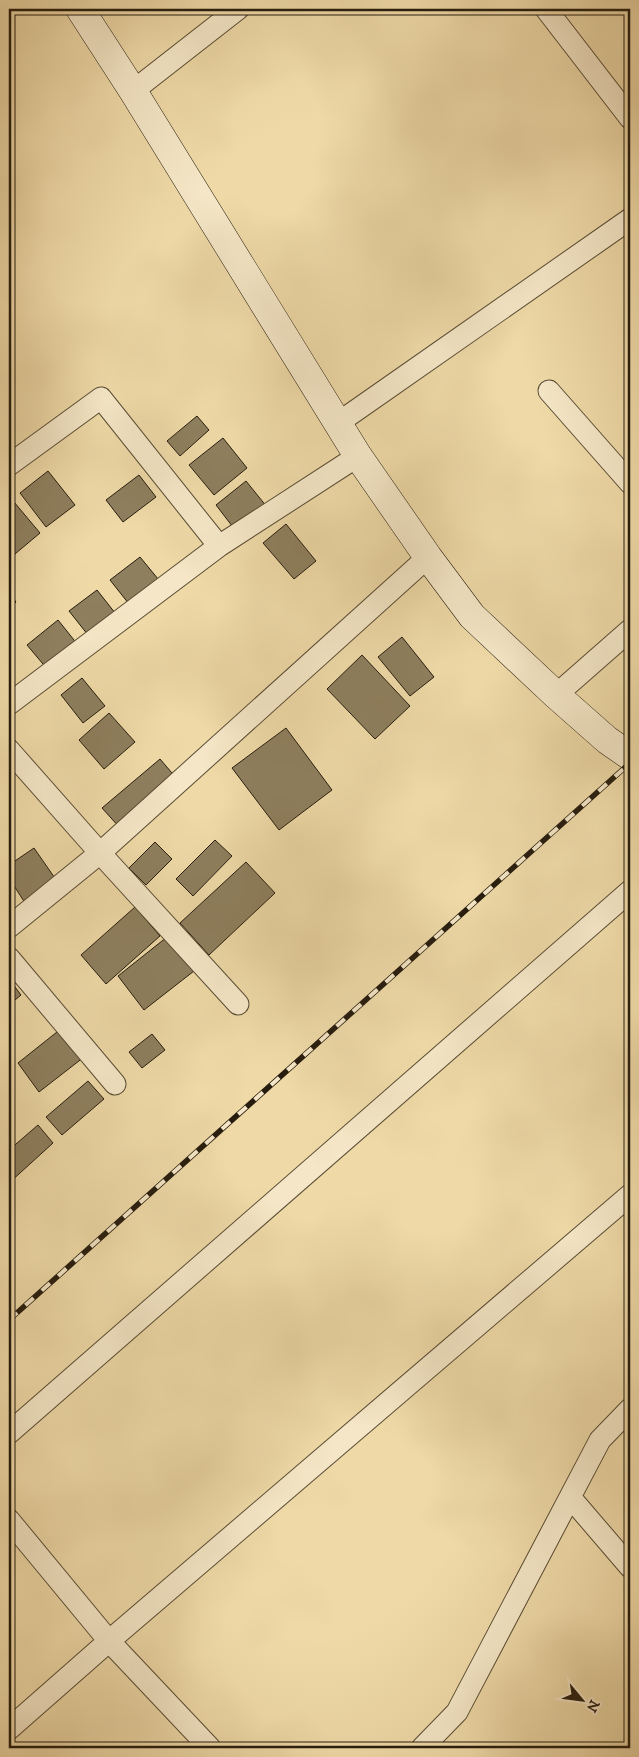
<svg xmlns="http://www.w3.org/2000/svg" width="639" height="1757" font-family="'IM FELL DW Pica',serif">
  <style>
    .building { fill: #8e7f5e; stroke: #271d0e }
    .lines { fill: none; stroke-linecap: round; stroke-linejoin: round }
    .street-casing { stroke: #594c34; stroke-width: 23 }
    .secondary-casing { stroke: #271d0e; stroke-width: 29 }
    .street { stroke: #f4e6c6; stroke-width: 21 }
    .secondary { stroke: #f4e6c6; stroke-width: 28 }
    .rail-casing { stroke: #271d0e; stroke-width: 5.5 }
    .rail { stroke: #f4e6c6; stroke-width: 4; stroke-dasharray: 11; stroke-linecap: butt }
  </style>
  <rect width="100%" height="100%" fill="#eed9a7"/>
  <filter id="stains"><feTurbulence type="fractalNoise" baseFrequency=".004" numOctaves="4"/><feColorMatrix values="0 0 0 0 .2 0 0 0 0 .09 0 0 0 0 .02 0 0 0 .5 -.17"/></filter>
  <radialGradient id="worn" r=".72"><stop offset=".6" stop-color="#630" stop-opacity="0"/><stop offset="1" stop-color="#630" stop-opacity=".3"/></radialGradient>
  <!-- building -->
  <path class="building" d="M197,416L209,430L180,456L167,441Z
    M223,438L247,468L214,495L189,465Z
    M48,471L75,505L46,527L20,493Z
    M139,475L156,497L123,522L106,500Z
    M246,481L267,507L236,531L216,505Z
    M14,502L40,533L9,559V507Z
    M286,524L316,561L294,579L263,543Z
    M140,557L163,585L133,609L110,580Z
    M97,590L119,618L92,640L69,611Z
    M9,593L16,602L9,608Z
    M58,620L78,645L48,670L27,645Z
    M402,637L434,677L410,696L378,657Z
    M362,655L410,706L375,739L327,689Z
    M82,678L105,706L83,723L61,695Z
    M109,713L135,742L104,769L79,740Z
    M286,728L332,790L279,830L232,768Z
    M160,759L178,780L121,829L102,808Z
    M215,840L232,856L193,896L176,879Z
    M155,842L172,859L146,885L129,868Z
    M34,848L59,884L27,906L9,878V865Z
    M246,862L275,893L209,955L180,923Z
    M135,907L160,936L106,984L81,955Z
    M167,937L194,971L144,1010L118,976Z
    M9,979L21,995L9,1005Z
    M62,1028L84,1057L39,1092L18,1063Z
    M152,1034L165,1050L142,1068L129,1052Z
    M88,1081L104,1099L62,1135L46,1117Z
    M38,1125L53,1143L9,1183V1150Z"/>
  <g class="lines">
    <!-- street casing -->
    <g class="street-casing">
      <path id="street" d="M546,9L630,118
        M133,91L238,9
        M549,391L630,483
        M338,423L630,219
        M9,465L101,398L219,546
        M556,695L630,630
        M9,704L219,546L358,456
        M9,750L100,853L238,1004
        M9,927L100,853L428,557
        M9,958L115,1084
        M9,1433L630,891
        M570,1497L630,1567
        M9,1520L109,1641L210,1748
        M9,1729L109,1641L630,1195
        M422,1748L457,1712L600,1440L630,1409"/>
    </g>
    <!-- secondary casing -->
    <g class="secondary-casing">
      <path id="secondary" d="M80,9L133,91L358,456L428,557L472,616L556,695L607,740L630,756"/>
    </g>
    <!-- street -->
    <use href="#street" class="street"/>
    <!-- secondary -->
    <use href="#secondary" class="secondary"/>
    <!-- rail casing -->
    <g class="rail-casing">
      <path id="rail" d="M9,1320L630,763"/>
    </g>
    <!-- rail -->
    <use href="#rail" class="rail"/>
  </g>
  <!-- margin -->
  <rect width="639" height="1757" fill="none" stroke="#eed9a7" stroke-width="30"/>
  <rect x="10" y="10" width="619" height="1737" fill="none" stroke="#271d0e" stroke-width="2.5"/>
  <rect x="15" y="15" width="609" height="1727" fill="none" stroke="#271d0e"/>
  <!-- north arrow -->
  <g transform="translate(582 1700) rotate(119)" stroke="#f4e6c6" stroke-width="4" paint-order="stroke">
  <path d="M0-4L9 19L0 12L-9 19Z" fill="#271d0e"/>
  <text y="-8" font-size="14" font-weight="bold" text-anchor="middle" fill="#271d0e">N</text>
  </g>
  <rect width="100%" height="100%" filter="url(#stains)"/>
  <rect width="100%" height="100%" fill="url(#worn)"/>
</svg>
